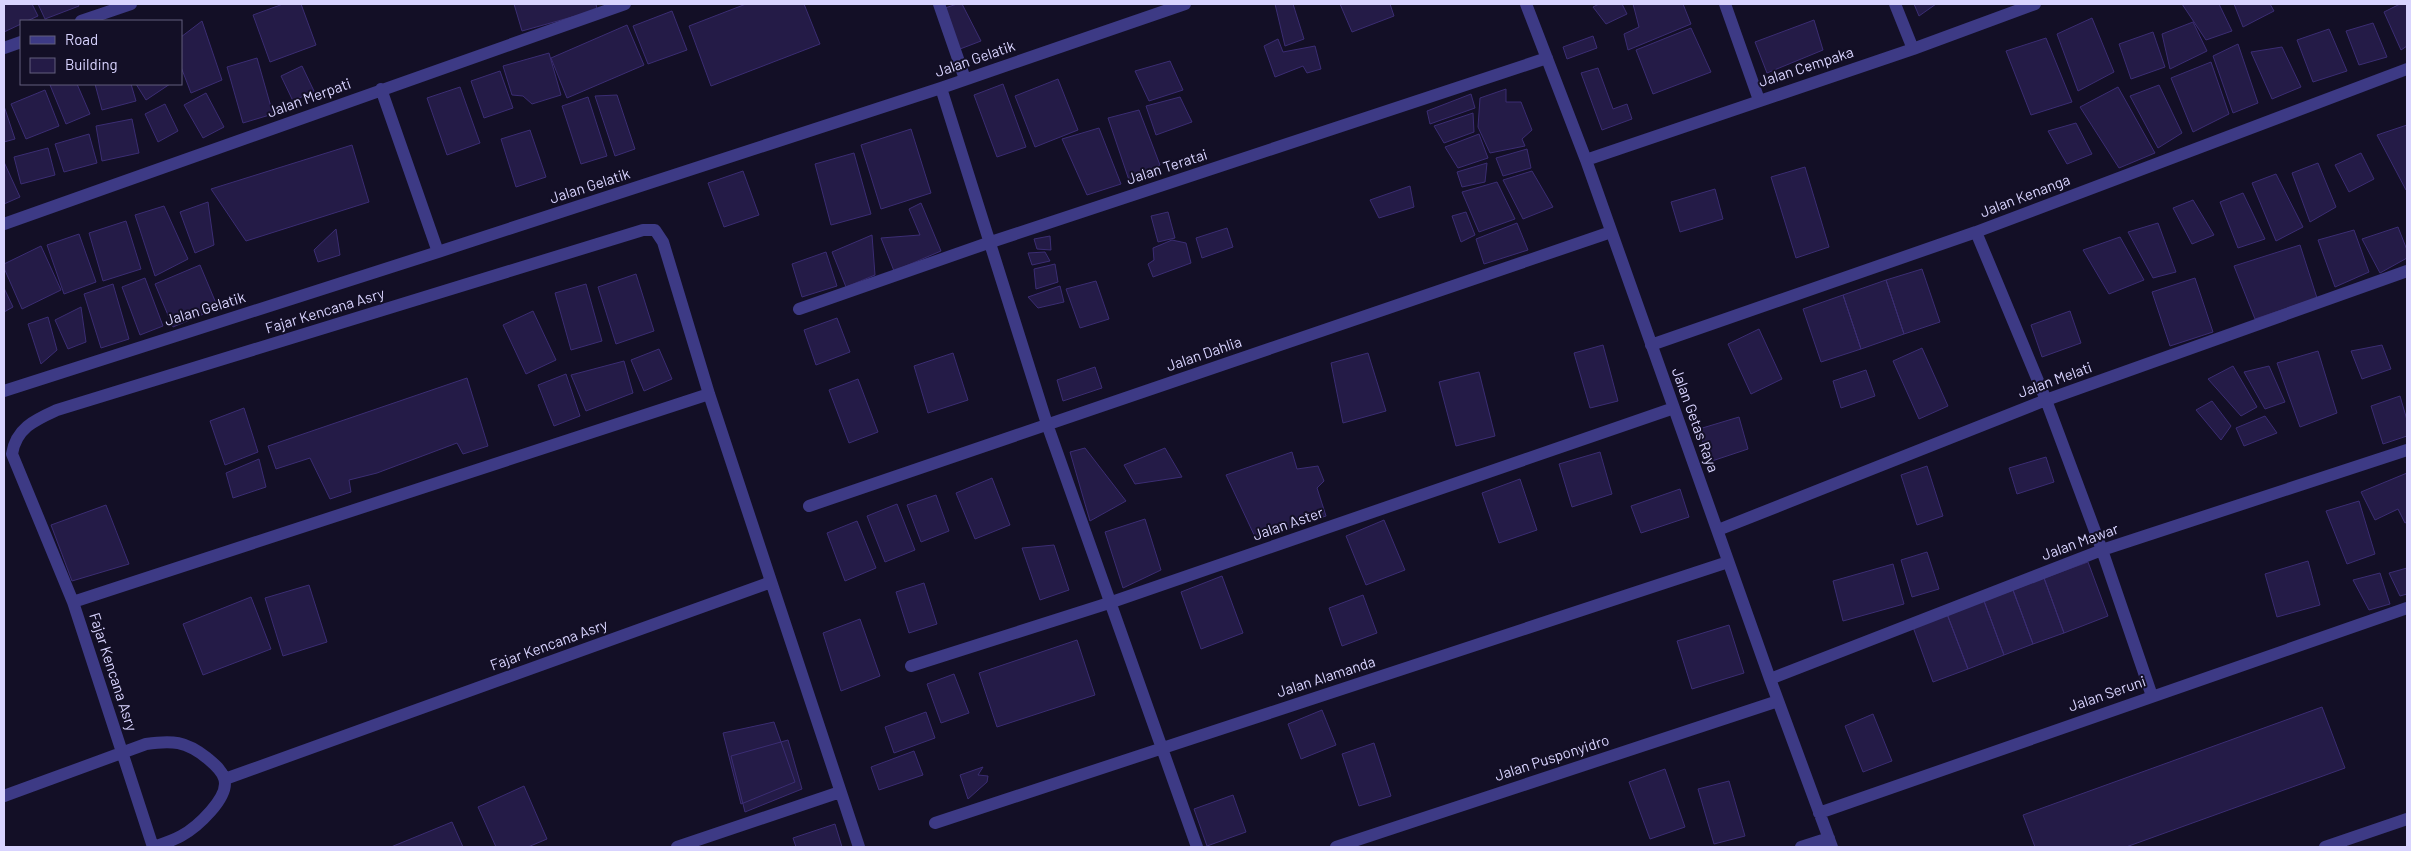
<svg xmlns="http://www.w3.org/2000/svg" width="2411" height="851" font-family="Barlow,sans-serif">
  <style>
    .building { fill: #241b47; stroke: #3b2d73 }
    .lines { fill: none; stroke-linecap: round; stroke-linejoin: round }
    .minor { stroke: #3d3a85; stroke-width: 12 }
    .labels { text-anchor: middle; stroke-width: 4; stroke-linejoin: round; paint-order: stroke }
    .street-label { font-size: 15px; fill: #d9d4ff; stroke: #130f26 }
  </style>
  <rect width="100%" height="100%" fill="#130f26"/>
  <!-- building -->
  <path class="building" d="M4,4H32L38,16L27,21H21V24L4,32Z
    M38,4H78L79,6L45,19Z
    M283,4H301L316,45L270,62L253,15Z
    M514,4H596L597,10L522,31Z
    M746,4H804L820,44L711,86L689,26Z
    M957,4H962L981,41L960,49L942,9Z
    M1275,4H1293L1304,39L1285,46Z
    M1340,4H1390L1394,16L1352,32Z
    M1599,4H1622L1627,14L1606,24L1593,7Z
    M1633,4H1683L1691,24L1628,50L1624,34L1639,27Z
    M1914,4H1936L1919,16Z
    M2182,4H2219L2232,31L2206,40Z
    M2234,4H2270L2274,11L2243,27Z
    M2400,4H2407V46L2401,50L2384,12Z
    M672,11L687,50L648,64L633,26Z
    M2092,18L2114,72L2078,91L2057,34Z
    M1814,20L1823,50L1767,73L1755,42Z
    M202,21L222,80L191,93L181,67V37Z
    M2193,22L2207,51L2170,69L2162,34Z
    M2373,23L2387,57L2359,65L2346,31Z
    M627,25L644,65L567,98L551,58Z
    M1691,28L1711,72L1653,94L1636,50Z
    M2329,29L2347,71L2313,82L2297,40Z
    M2153,32L2165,67L2131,79L2119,44Z
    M1593,36L1597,48L1567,59L1563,47Z
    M2046,38L2072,102L2031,115L2006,51Z
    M1278,39L1283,52L1315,46L1321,69L1307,73L1303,66L1275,77L1264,46Z
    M2238,44L2258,103L2233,113L2213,56Z
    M2282,47L2301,87L2272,99L2251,52Z
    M549,53L561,95L532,104L523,96L512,95L503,66Z
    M257,58L273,114L243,123L227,67Z
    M1170,61L1183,90L1149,101L1135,71Z
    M2211,62L2229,114L2193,132L2171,78Z
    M302,66L314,91L293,101L281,76Z
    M1598,68L1613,109L1627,104L1632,119L1602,130L1581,73Z
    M500,71L513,108L484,118L471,81Z
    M1058,79L1078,130L1035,147L1015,96Z
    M53,84H77L90,114L66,124L50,85Z
    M95,84H131L136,101L102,110Z
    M136,84H170L146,100Z
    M1003,84L1026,147L997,157L974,95Z
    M2159,85L2182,133L2158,148L2130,96Z
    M460,87L480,143L447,155L427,98Z
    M2118,87L2155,153L2119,168L2080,107Z
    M1506,89V102H1521L1532,130L1522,139L1525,146L1490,153L1478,127L1480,98Z
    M45,90L59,126L26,139L11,104Z
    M206,93L224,127L203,138L184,105Z
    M1471,94L1475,108L1430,124L1427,111Z
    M617,95L635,149L615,156L595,96Z
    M588,97L607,156L581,164L562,106Z
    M1180,97L1192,122L1156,135L1146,106Z
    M165,104L178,131L158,142L145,114Z
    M4,106L15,139L4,142Z
    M1139,110L1160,165L1129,180L1108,118Z
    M1473,113L1474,132L1444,143L1434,126Z
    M132,119L139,153L102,161L96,126Z
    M2076,123L2092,154L2067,164L2048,131Z
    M2407,125V189L2406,190L2377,135Z
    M1099,128L1121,184L1087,195L1062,139Z
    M911,129L931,193L881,209L861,145Z
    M530,130L546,177L516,187L501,139Z
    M89,134L97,163L64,172L55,144Z
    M1479,134L1488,158L1458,168L1445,147Z
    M352,145L369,202L246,241L211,189Z
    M48,148L55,175L21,184L14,157Z
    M1527,149L1531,168L1503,176L1496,158Z
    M854,153L871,214L831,225L815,164Z
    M2361,153L2374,179L2349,192L2335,165Z
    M4,162L20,197L4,204Z
    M1487,163L1485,182L1462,187L1457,172Z
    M2318,163L2336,207L2310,222L2292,173Z
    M1805,167L1829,247L1796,258L1771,177Z
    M743,171L759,215L724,227L708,183Z
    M1532,171L1553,207L1523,219L1503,180Z
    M2276,174L2303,227L2276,241L2252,183Z
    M1497,182L1515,219L1479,232L1462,192Z
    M1410,186L1414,207L1379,218L1370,200Z
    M1715,189L1723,219L1680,232L1671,202Z
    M2243,193L2265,239L2238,248L2220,202Z
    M2193,200L2214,235L2192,244L2173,208Z
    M208,202L214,245L195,253L180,212Z
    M921,203L941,251L894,271L881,238L920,235L909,209Z
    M164,206L188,259L155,276L135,215Z
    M1168,212L1175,238L1158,242L1151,216Z
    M1466,212L1475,235L1461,242L1452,216Z
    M126,221L141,269L103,281L89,233Z
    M1517,223L1528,250L1484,264L1476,239Z
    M2158,223L2176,272L2153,278L2128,232Z
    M2398,227L2407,250V258L2380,273L2362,239Z
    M1227,228L1233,247L1202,258L1196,238Z
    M336,229L340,255L318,262L314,250Z
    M2354,230L2369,272L2335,287L2318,240Z
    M79,234L96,282L64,294L47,245Z
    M872,235L875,275L846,287L832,252Z
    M1050,236L1051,250L1037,249L1034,239Z
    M2120,237L2144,280L2109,294L2083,250Z
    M1172,240L1186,243L1191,263L1153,277L1148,264L1154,260L1153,248Z
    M2300,245L2317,298L2255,319L2234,266Z
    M41,246L61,290L22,309L4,268V264Z
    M826,252L837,286L802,297L792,264Z
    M1045,252L1050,261L1032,265L1028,253Z
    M1055,264L1058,282L1036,289L1034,269Z
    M200,265L218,308L173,327L155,284Z
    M1922,269L1940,322L1904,334L1886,280Z
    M636,274L654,331L616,344L598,287Z
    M145,278L163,326L140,335L122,287Z
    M2195,278L2213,332L2170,346L2152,292Z
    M1886,280L1904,334L1861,349L1843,295Z
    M1096,281L1109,319L1080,328L1066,289Z
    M113,284L129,339L101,348L84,294Z
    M586,284L602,341L571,350L555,293Z
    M1060,286L1064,302L1038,308L1028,297Z
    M4,288L13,307L4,312Z
    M1843,295L1861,349L1821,362L1803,309Z
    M81,307L86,342L68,349L55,320Z
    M533,311L556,360L526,374L503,325Z
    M2070,311L2081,343L2042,357L2031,325Z
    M48,317L57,350L41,364L28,324Z
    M837,318L850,352L816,365L804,330Z
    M1759,329L1782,379L1751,394L1728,344Z
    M1603,345L1618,401L1590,408L1574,353Z
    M2382,345L2391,369L2362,379L2351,351Z
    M1922,348L1948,406L1919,419L1893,361Z
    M659,349L672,379L644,391L631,360Z
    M2318,351L2337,413L2300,427L2277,363Z
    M953,353L968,400L928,413L914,366Z
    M1368,353L1386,411L1343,423L1331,363Z
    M624,361L633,393L586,411L571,375Z
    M2233,366L2257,407L2241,416L2208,379Z
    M2269,366L2285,402L2265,409L2244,372Z
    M1095,367L1102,388L1063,401L1057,380Z
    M1866,370L1875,396L1841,408L1833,381Z
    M1479,372L1495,436L1456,446L1439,382Z
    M566,374L580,416L554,426L538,385Z
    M467,378L488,446L463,454L457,443L377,473L349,480L351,492L330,499L310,458L276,469L268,446Z
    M858,379L878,432L849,443L829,390Z
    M2400,396L2407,420V436L2383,444L2371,406Z
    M2212,401L2231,426L2221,440L2196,410Z
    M244,408L258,452L225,465L210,421Z
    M2265,416L2277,433L2244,446L2236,428Z
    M1739,417L1748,449L1709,462L1699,429Z
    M1085,448L1126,501L1090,521L1070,452Z
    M1165,448L1182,477L1135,484L1124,465Z
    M1292,452L1297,469L1318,466L1324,481L1317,488L1326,516L1256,539L1226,475Z
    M1600,452L1612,494L1572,507L1559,464Z
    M2046,457L2054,482L2017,494L2009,468Z
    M259,459L266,487L233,498L226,473Z
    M1927,466L1943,516L1917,525L1901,475Z
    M2407,473V522L2405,523L2398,509L2375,520L2361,492Z
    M992,478L1010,525L975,539L956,493Z
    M1520,479L1537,530L1499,543L1482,493Z
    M1680,489L1689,517L1641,533L1631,506Z
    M936,495L949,531L921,542L907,505Z
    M2359,501L2375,554L2347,564L2326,511Z
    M897,504L915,550L885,562L867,516Z
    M106,505L129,564L72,581L51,525Z
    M1145,519L1161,570L1123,588L1105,532Z
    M1384,520L1405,570L1366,585L1346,536Z
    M857,521L876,568L845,581L827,533Z
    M1054,545L1069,590L1040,600L1022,548Z
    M1927,552L1939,589L1912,597L1901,560Z
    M2308,561L2320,605L2277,617L2265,574Z
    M2088,562L2108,616L2064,633L2044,578Z
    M1893,564L1904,604L1843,621L1833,581Z
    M2407,568V594L2400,596L2389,573Z
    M2380,573L2390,604L2369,610L2353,580Z
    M1222,576L1243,633L1201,649L1181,592Z
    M2044,578L2064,633L2033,644L2013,590Z
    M924,583L937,624L909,633L896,592Z
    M309,585L327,642L283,656L265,598Z
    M2013,590L2033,644L2004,655L1984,601Z
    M1363,595L1377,633L1342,646L1329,608Z
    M251,597L271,649L203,675L183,624Z
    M1984,601L2004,655L1968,669L1947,614Z
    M1947,614L1968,669L1933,682L1913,627Z
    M860,619L880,676L841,691L823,633Z
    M1729,625L1744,673L1692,689L1677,641Z
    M1077,640L1095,695L997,727L979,673Z
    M954,674L969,713L941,723L927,684Z
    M2322,707L2345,768L2126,847H2035L2023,815Z
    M1322,710L1336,745L1301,759L1288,724Z
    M926,712L935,738L894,753L885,727Z
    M1873,714L1892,761L1863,772L1845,726Z
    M774,722L795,782L741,804L723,733Z
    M788,740L802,789L745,812L731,756Z
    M1374,743L1391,796L1359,806L1342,754Z
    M914,751L923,775L879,790L871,767Z
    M983,767L978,775L988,776L987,782L968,799L960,775Z
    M1665,769L1685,827L1650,839L1629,782Z
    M1729,781L1745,836L1714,844L1698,789Z
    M524,786L547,839L528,847H496L478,807Z
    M1233,795L1246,832L1207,846L1194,809Z
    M452,822L463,847H391Z
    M835,824L842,847H796L793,838Z"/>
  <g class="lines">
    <!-- minor -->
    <path class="minor" d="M939,4L965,79
      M1526,4L1586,160L1770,679L1832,847
      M1725,4L1759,100
      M1895,4L1913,49
      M81,21L131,4
      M4,48L21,42
      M941,88L1047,424L1197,847
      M381,89L438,252
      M1586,160L1913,49L2035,4
      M4,224L625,4
      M1976,232L2046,400L2102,550L2152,696
      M799,309L988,243L1547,58
      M1651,345L1976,232L2407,69
      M4,391L438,252L941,88L1185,4
      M809,506L1611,232
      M1718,530L2046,400L2407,271
      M73,602L709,394
      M911,666L1109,603L1674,408
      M1770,679L2102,550L2407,450
      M225,779L771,582
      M4,796L146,744C172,740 186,741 207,758C214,764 221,769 224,778C231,797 196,828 181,836C172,841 162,844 153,847
      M1819,813L2407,608
      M935,823L1728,562
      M153,847L73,602L12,454C16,428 35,420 57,410L643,230H655L663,242L709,394L859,847
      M677,847L840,792
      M1336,847L1778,701
      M1801,847L1829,838
      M2325,847L2407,819"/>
  </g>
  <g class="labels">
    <!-- street labels -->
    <g class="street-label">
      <text transform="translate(975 59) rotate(-19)" y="5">Jalan Gelatik</text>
      <text transform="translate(1806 67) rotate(-18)" y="5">Jalan Cempaka</text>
      <text transform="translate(309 98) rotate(-20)" y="5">Jalan Merpati</text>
      <text transform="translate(1167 167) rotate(-18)" y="5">Jalan Teratai</text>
      <text transform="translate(590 186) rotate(-18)" y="5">Jalan Gelatik</text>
      <text transform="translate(2025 196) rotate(-21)" y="5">Jalan Kenanga</text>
      <text transform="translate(205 309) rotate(-17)" y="5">Jalan Gelatik</text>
      <text transform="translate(325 311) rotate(-17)" y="5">Fajar Kencana Asry</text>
      <text transform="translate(1204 354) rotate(-19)" y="5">Jalan Dahlia</text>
      <text transform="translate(2055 380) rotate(-20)" y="5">Jalan Melati</text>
      <text transform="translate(1695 420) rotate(70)" y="5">Jalan Getas Raya</text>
      <text transform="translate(1288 524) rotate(-19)" y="5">Jalan Aster</text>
      <text transform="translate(2080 542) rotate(-20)" y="5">Jalan Mawar</text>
      <text transform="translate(549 645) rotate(-20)" y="5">Fajar Kencana Asry</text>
      <text transform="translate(113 672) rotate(72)" y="5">Fajar Kencana Asry</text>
      <text transform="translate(1326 677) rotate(-18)" y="5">Jalan Alamanda</text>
      <text transform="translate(2107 694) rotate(-19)" y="5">Jalan Seruni</text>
      <text transform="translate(1552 758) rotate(-18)" y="5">Jalan Pusponyidro</text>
    </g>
  </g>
  <!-- border -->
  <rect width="2411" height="851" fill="none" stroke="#d9d4ff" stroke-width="10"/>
  <!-- legend -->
  <rect x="20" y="20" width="162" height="65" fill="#130f26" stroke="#625e7d"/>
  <rect x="30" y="36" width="25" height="8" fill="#3d3a85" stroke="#625e7d"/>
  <text x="65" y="45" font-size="15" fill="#d9d4ff">Road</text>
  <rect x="30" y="58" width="25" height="15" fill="#241b47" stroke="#625e7d"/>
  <text x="65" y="70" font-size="15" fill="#d9d4ff">Building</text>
</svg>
